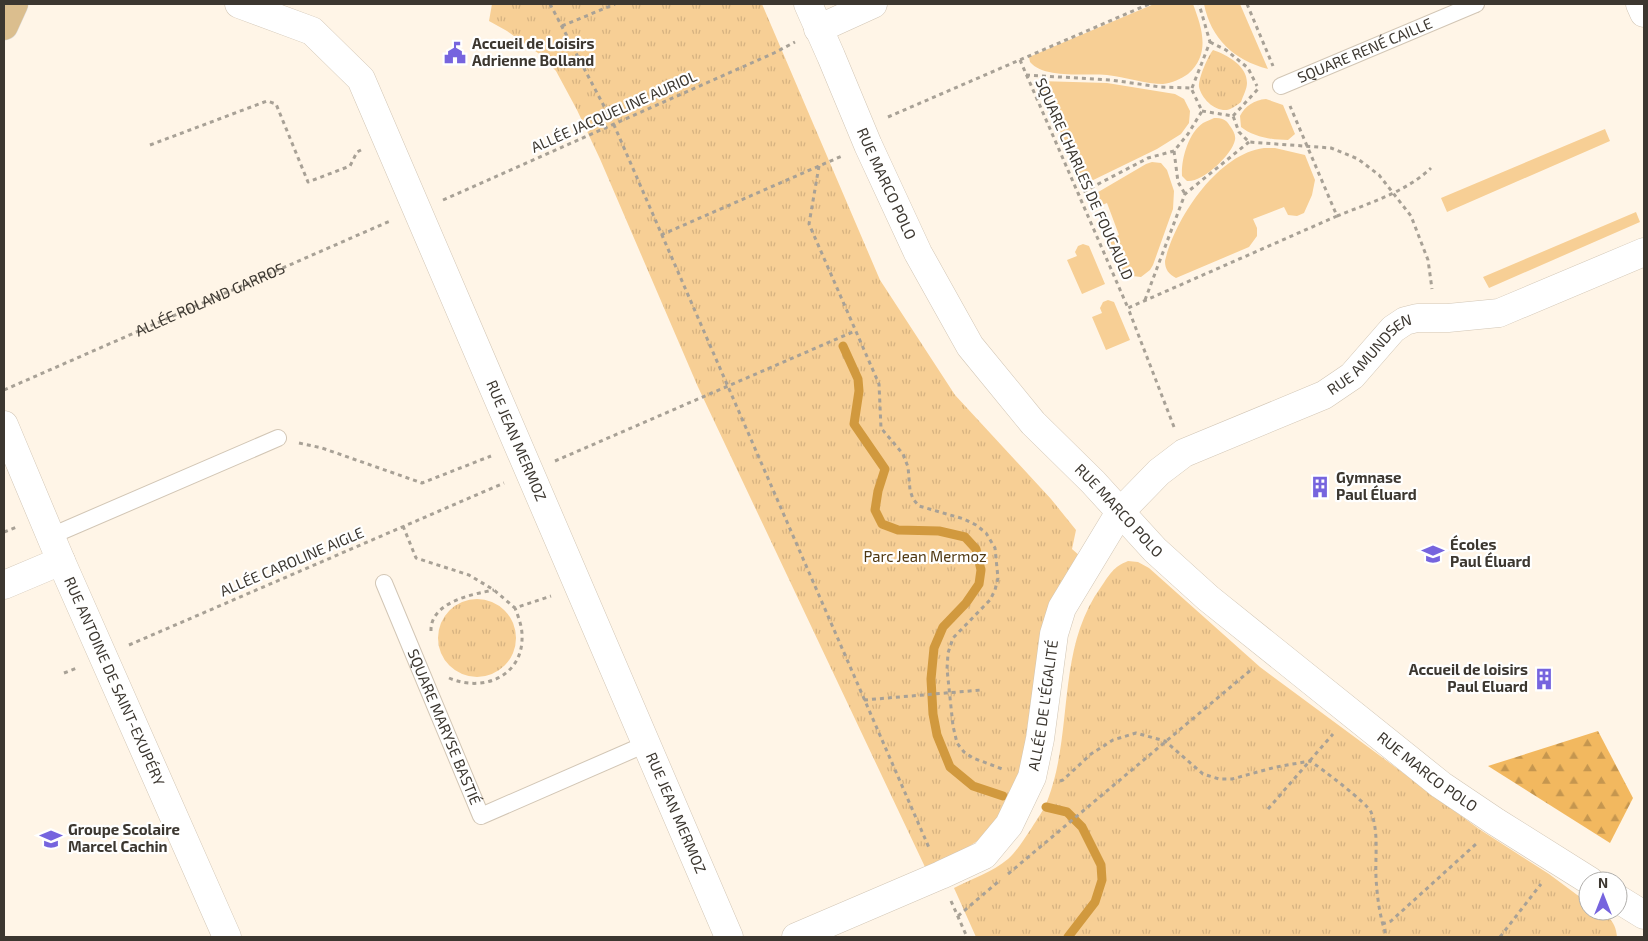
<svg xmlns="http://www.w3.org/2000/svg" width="1648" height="941" font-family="'Exo 2',sans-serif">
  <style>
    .green { fill: #f7cf95 }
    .forest { fill: url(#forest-firs) }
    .park { fill: url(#park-tufts) }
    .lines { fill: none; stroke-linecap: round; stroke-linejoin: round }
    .stream { stroke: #d1993e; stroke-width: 9 }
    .lane-casing { stroke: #d2c6b5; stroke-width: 18 }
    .street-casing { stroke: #d2c6b5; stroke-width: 29 }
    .primary-casing { stroke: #dcdbda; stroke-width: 29 }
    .path { stroke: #a8a196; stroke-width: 3; stroke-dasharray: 4 4; stroke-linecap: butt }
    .lane { stroke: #fff; stroke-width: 16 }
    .street { stroke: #fff; stroke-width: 28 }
    .primary { stroke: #dbbe8e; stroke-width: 28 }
    .labels { text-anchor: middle; stroke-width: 4.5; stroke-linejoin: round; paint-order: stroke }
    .poi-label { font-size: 15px; font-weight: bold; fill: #3c3730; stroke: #fff; text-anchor: start }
    .street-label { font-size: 15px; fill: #3c3730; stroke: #fff }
    .park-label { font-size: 15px; fill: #503812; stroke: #fff }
  </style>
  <defs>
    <pattern id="forest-firs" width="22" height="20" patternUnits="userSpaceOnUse" patternTransform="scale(1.25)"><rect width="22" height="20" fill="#f2b85f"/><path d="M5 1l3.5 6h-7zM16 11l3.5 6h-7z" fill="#c5964f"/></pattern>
    <pattern id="park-tufts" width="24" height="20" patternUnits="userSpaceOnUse" patternTransform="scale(1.25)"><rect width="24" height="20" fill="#f7cf95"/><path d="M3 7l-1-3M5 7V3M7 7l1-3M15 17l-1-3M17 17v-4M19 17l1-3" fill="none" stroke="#d5b281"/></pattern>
  </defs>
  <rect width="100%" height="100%" fill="#fff5e7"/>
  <!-- green -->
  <path class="green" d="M1154,4H1193C1202,28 1211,54 1188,74C1181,79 1172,83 1163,84C1146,84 1125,77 1107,75C1086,73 1044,79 1030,62L1029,57Z
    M1204,4H1240L1268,69C1234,60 1211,39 1204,4Z
    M1039,81L1107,83L1175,94L1184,99L1190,111L1189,123L1181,134L1157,149L1083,185Z
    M1266,99L1283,105L1295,134L1288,140C1273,140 1253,137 1241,127L1240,116C1245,106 1254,100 1266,99Z
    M1214,118C1222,118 1226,119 1230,126C1233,130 1236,135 1235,140C1232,155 1202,183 1187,181L1182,176C1181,160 1188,133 1203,123C1206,121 1211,120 1214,118Z
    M1605,129L1610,141L1447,212L1441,198Z
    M1264,148H1275L1305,155L1315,180L1312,195L1304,213L1297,216L1288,215L1284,207L1253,219L1257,228V236L1249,247L1176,278C1169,274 1165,270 1165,261C1175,219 1217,154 1264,148Z
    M1152,162L1161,163L1167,170L1174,191L1173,209L1153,265L1150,270L1141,277L1124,275L1119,270L1107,241L1119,235L1107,203L1093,209L1088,198L1146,164Z
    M1636,212L1640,222L1489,288L1483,277Z
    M1083,244L1089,246L1105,284L1082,294L1067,260L1077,256L1075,252L1078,246Z
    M1108,300L1114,302L1130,340L1106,350L1092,317L1102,313L1100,308L1103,302Z"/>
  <!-- forest -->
  <path class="forest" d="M1598,731L1633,798L1610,843L1488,766Z"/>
  <!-- park -->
  <path class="park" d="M492,4H762L880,280L955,395L1051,499L1076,530L1072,549L1080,556L1034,681L1022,764L1006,806L985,836L965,849L925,867L698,387L600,159L577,110L556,71L538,53L507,31L489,21Z
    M1213,50C1227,55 1247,65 1247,83C1247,89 1243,96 1241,102C1237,105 1232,109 1227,110C1214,111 1202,99 1199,87C1198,79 1208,56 1213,50Z
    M1128,561L1138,562L1149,568L1260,667L1479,829L1549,874L1588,903V911C1605,911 1616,920 1617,937H976L954,888C971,879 993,872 1008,859C1017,851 1024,839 1031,829C1037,819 1044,810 1048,799C1074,730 1056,649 1101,587C1110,574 1113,567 1128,561Z
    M438 638a39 39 0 1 1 78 0a39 39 0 1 1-78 0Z"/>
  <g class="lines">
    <!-- stream -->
    <path class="stream" d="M843,346L858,379L859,391L854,424L885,469L878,491L875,510L882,524L898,530L939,531L965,537L976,549L981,570L979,584L966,603L943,627L934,648L931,679L933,714L937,735L950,767L973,786L1003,796
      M1046,807L1067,812L1082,827L1101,865L1102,880L1095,902L1068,937"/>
    <!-- lane casing -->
    <g class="lane-casing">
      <g id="lane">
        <path id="s2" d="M1281,86L1476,4"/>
        <path d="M51,536L278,438"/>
        <path id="s3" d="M384,583L481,816L646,744"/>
      </g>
    </g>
    <!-- street casing -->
    <g class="street-casing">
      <g id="street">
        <path id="s4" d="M239,4L312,31L361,79L729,937"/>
        <path id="s5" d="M808,4L831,56L868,145L918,253L970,346L1033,423L1093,482L1155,550L1208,598L1441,785L1496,822L1590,881"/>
        <path d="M1640,4L1644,13"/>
        <path d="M818,29L873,4"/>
        <path id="s6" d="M4,425L61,561L227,937"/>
        <path d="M4,585L61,561"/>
        <path d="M1618,899L1644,915"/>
        <path id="s7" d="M796,937L941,875L984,855L1009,825L1032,777L1040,739L1054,634L1062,608L1120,512L1159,472L1184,453L1324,395L1352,376L1393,329L1405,321L1417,318H1448L1499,313L1644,252"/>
      </g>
    </g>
    <!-- primary casing -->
    <g class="primary-casing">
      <path id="primary" d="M4,26L14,4"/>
    </g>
    <!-- path -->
    <g class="path">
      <path d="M550,4L614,125L930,850"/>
      <path d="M1247,4L1273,66"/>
      <path d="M562,26L615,4"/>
      <path d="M1210,42L1226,50L1248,68L1257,86"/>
      <path d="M1020,60L1128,308"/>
      <path d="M1026,75L1111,80L1160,87L1191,88L1202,111L1188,134L1174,151L1148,158L1079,194"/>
      <path d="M1192,88L1210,42L1199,4"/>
      <path d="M1202,111L1233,116L1239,132L1249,142L1331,148L1358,159L1379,175L1411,216L1428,260L1432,289"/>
      <path d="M1233,116L1258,89"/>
      <path d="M888,117L1149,4"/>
      <path d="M150,145L267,101L276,104L308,182L350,166L357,152L361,150"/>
      <path d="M1174,151L1178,182L1185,194"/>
      <path d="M819,166L809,224L879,384L881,428L903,454L908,467L910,490L913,499L919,506L964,519L976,525L986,533L995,548L998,578L995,590L990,600L953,638L948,653L947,669L953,726L957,743L964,752L973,758L1005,770"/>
      <path d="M443,200L774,53L795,42"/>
      <path d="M1337,216C1369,203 1406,192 1431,168"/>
      <path d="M661,235L842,156"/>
      <path d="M1145,300L1185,194L1249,142"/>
      <path id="s1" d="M4,390L390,221"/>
      <path d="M1174,427L1128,308L1337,216L1290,106"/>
      <path d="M299,443L322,448L422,483L491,456"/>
      <path d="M555,461L855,331"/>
      <path d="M403,526L416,558L469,575L494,590L515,608L551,596"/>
      <path d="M4,532L17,527"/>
      <path d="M431,631C430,602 473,594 494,590"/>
      <path d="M129,645L504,483"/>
      <path d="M64,673L77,668"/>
      <path d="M449,678C483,693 524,676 522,635C522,626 518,616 515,608"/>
      <path d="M864,700L981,690"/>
      <path d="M1060,781L1063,780L1091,754L1113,740L1136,733L1165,741L1203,774L1219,779H1232L1276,767L1310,761C1321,768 1367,803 1371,812C1379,832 1375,856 1376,877C1377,897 1380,919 1387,937"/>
      <path d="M1268,809L1333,734"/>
      <path d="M1008,874L1252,669"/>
      <path d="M951,901L967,937"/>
      <path d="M958,916L999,881"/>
      <path d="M1382,924L1391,921L1476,844"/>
      <path d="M1500,937L1541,884"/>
    </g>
    <!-- lane -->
    <use href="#lane" class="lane"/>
    <!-- street -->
    <use href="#street" class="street"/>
    <!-- primary -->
    <use href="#primary" class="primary"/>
  </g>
  <!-- icons -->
  <defs>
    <g id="civic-bare" transform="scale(1.725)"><path d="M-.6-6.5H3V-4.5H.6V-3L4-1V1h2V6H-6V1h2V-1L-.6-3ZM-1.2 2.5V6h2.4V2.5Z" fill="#7664de" stroke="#fff" stroke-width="2.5" paint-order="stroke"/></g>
    <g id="building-bare" transform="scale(1.725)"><path d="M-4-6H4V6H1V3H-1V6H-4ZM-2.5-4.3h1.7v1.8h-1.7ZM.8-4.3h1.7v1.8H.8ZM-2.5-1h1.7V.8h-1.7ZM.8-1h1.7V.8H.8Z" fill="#7664de" stroke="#fff" stroke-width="2.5" paint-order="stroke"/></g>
    <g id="school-bare" transform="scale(1.725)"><path d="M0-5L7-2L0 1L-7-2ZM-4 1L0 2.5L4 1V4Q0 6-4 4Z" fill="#7664de" stroke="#fff" stroke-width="2.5" paint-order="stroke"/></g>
  </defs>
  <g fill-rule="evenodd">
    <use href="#civic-bare" x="455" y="53"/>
    <use href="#building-bare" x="1320" y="487"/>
    <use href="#school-bare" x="1433" y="554"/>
    <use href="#building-bare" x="1544" y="679"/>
    <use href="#school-bare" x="51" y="839"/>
  </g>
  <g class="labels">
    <!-- poi labels -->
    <g class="poi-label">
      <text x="472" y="49">Accueil de Loisirs<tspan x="472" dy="17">Adrienne Bolland</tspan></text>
      <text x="1336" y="483">Gymnase<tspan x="1336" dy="17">Paul Éluard</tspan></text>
      <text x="1450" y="550">Écoles<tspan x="1450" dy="17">Paul Éluard</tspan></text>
      <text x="1528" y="675" text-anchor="end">Accueil de loisirs<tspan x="1528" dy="17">Paul Eluard</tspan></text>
      <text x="68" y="835">Groupe Scolaire<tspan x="68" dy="17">Marcel Cachin</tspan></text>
    </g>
    <!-- street labels -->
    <g class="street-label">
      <text dy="5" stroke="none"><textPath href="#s2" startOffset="91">SQUARE RENÉ CAILLE</textPath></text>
      <text transform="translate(614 112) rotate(-24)" y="5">ALLÉE JACQUELINE AURIOL</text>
      <text transform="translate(1084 179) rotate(66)" y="5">SQUARE CHARLES DE FOUCAULD</text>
      <text dy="5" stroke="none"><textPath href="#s5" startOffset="196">RUE MARCO POLO</textPath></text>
      <text dy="5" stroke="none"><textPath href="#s1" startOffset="225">ALLÉE ROLAND GARROS</textPath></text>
      <text dy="5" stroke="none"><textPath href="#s7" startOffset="882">RUE AMUNDSEN</textPath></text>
      <text dy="5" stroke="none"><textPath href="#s4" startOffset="540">RUE JEAN MERMOZ</textPath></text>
      <text dy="5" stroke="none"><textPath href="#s5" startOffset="601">RUE MARCO POLO</textPath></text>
      <text transform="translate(292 562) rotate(-23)" y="5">ALLÉE CAROLINE AIGLE</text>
      <text dy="5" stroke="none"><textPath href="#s6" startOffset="279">RUE ANTOINE DE SAINT-EXUPÉRY</textPath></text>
      <text dy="5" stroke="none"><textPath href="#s7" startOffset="370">ALLÉE DE L'ÉGALITÉ</textPath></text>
      <text dy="5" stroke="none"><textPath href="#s3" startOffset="156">SQUARE MARYSE BASTIÉ</textPath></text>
      <text dy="5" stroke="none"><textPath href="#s5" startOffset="1006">RUE MARCO POLO</textPath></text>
      <text dy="5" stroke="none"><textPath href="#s4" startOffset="945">RUE JEAN MERMOZ</textPath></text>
    </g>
    <!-- park labels -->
    <g class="park-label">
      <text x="925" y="562">Parc Jean Mermoz</text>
    </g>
  </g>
  <!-- border -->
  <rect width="1648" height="941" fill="none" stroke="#3c3730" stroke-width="10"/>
  <!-- north arrow -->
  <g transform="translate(1603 896)"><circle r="24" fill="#ffffff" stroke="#b1afac"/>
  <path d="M0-4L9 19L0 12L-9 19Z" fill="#7664de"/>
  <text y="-8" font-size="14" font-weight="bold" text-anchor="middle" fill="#3c3730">N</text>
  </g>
</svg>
